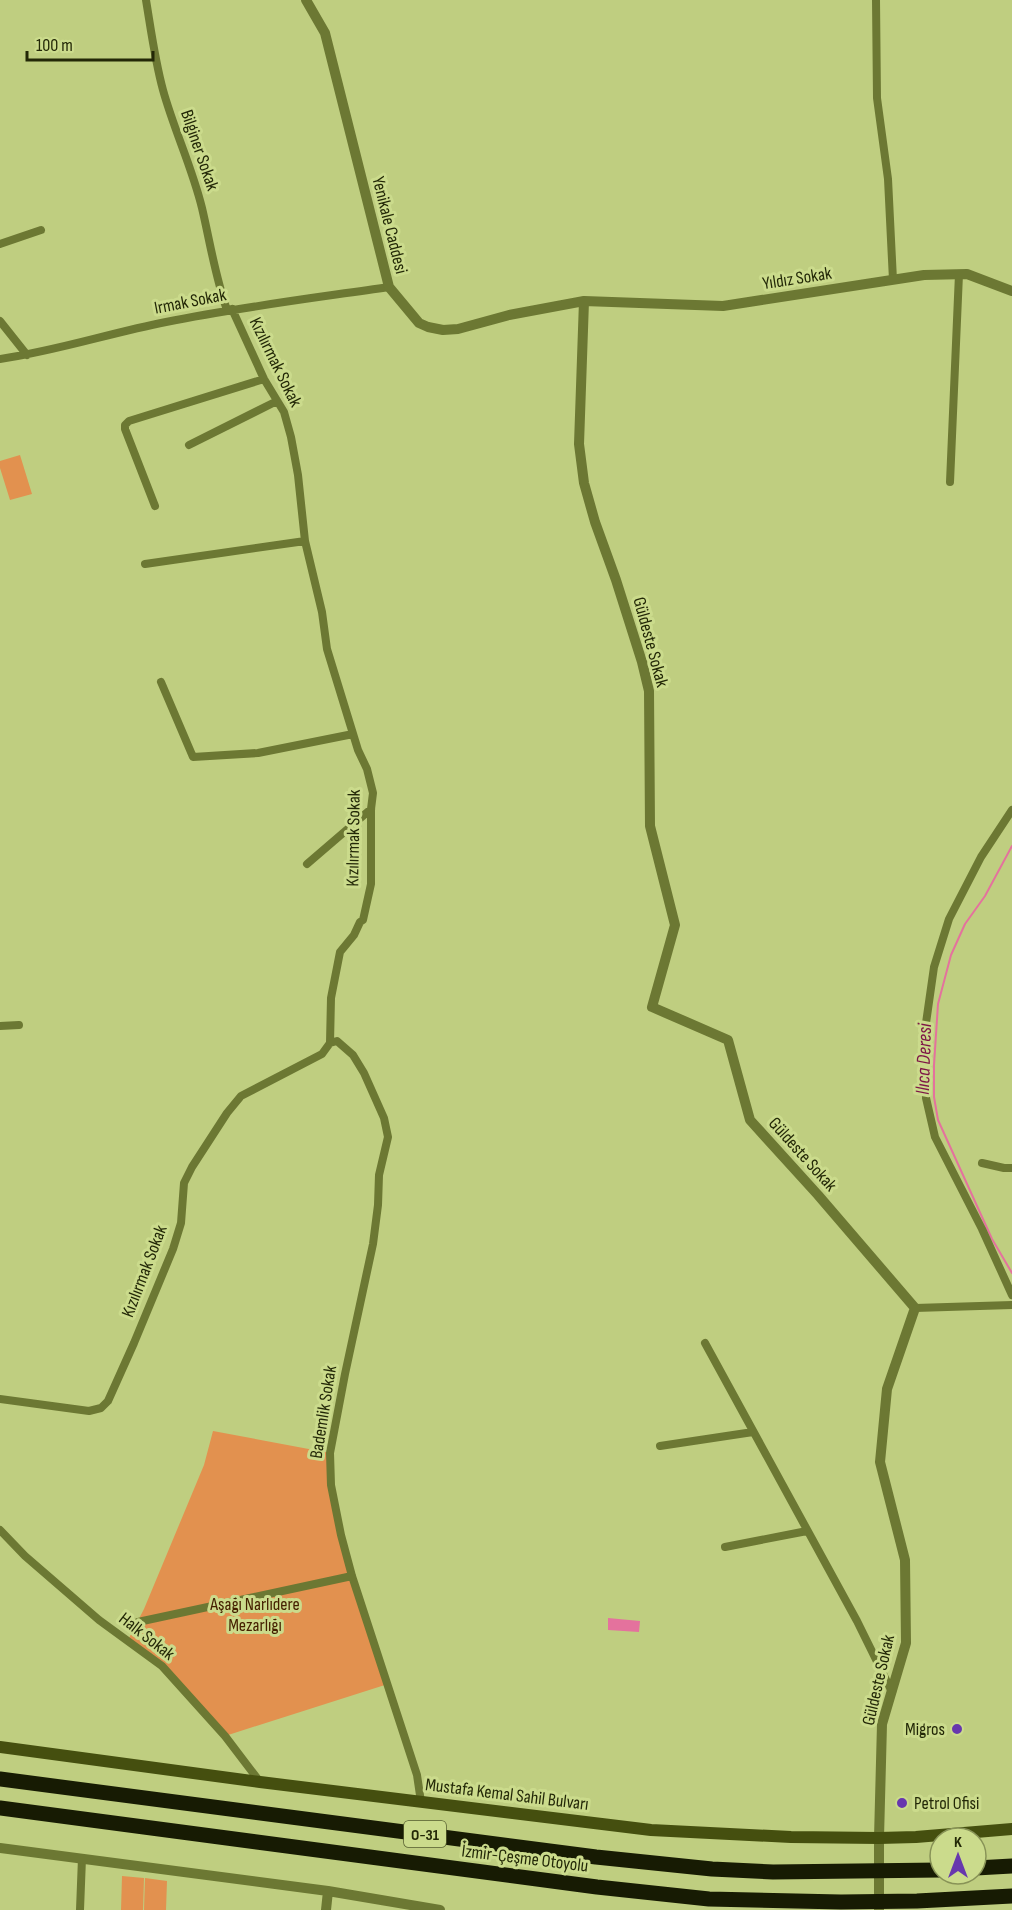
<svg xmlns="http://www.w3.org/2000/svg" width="1012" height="1910" font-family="'Sofia Sans Condensed',sans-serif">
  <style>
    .green { fill: #e2914f }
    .water { fill: #e4729d }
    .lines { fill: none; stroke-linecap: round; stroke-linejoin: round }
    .stream { stroke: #e4729d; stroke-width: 2 }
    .minor { stroke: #6c7833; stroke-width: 8 }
    .tertiary { stroke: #6c7833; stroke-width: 10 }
    .secondary { stroke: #454f0f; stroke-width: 12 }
    .motorway { stroke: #171b03; stroke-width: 15 }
    .poi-dot { fill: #6737ae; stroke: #cbdb8c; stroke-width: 2 }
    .labels { text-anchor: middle; stroke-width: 6; stroke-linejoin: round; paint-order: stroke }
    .shield { fill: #cbdb8c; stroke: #555e2f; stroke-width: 1.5 }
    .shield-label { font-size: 16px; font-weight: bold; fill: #232807 }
    .street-label { font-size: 18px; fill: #232807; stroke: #cbdb8c }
    .park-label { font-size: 18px; fill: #452000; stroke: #cbdb8c }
    .poi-label { font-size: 18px; fill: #232807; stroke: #cbdb8c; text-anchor: end }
    .water-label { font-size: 20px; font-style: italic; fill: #7e1647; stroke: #cbdb8c }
  </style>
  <rect width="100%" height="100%" fill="#bfce80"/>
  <!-- green -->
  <path class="green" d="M20,455L32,494L10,500L0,468V461Z
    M213,1431L330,1453L341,1535L388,1684L225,1736L162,1666L128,1640L144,1609L204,1465Z
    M122,1876L144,1878L143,1910H121Z
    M145,1878L167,1881L166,1910H144Z"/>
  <!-- water -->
  <path class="water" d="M608,1618L640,1621L639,1632L608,1630Z"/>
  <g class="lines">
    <!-- stream -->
    <path class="stream" d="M1012,846L985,896L965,924L951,955L938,1004L934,1065V1097L938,1120L992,1239L1012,1273"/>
    <!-- minor -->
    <path class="minor" d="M146,0C151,30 155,61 163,90C174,130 192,167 202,208C210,242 215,276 227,310
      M876,0L877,98L888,179L893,280
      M0,244L41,230
      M0,321L27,355
      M0,359C56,351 110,333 166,322C240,307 314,298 389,287
      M189,445L277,401
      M950,482L959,274
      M155,506L125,429V425L129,421L264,379
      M145,564L305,541
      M161,682L193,757L258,753L353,734
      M1012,810L981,857L949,919L934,967L925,1030L926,1098L935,1137L982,1229L1012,1295
      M307,864L371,809
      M0,1026L19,1025
      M330,1043L337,1041L353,1055L364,1073L384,1118L388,1137L379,1175L378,1205L373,1244L345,1374L330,1453L331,1485L341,1535L352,1576L417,1775L421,1802
      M982,1163L1004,1168H1012
      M915,1308L1012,1305
      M705,1343L857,1621L892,1692
      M0,1399L89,1411L101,1408L108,1401L134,1343L173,1249L181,1223L184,1183L192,1167L227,1113L241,1096L322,1054L330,1043L331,998L340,952L354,935L360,922L363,920L371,884V809L373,793L367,769L358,750L327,649L322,612L305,541L298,475L291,437L284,412L264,379L232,309
      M660,1446L753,1432
      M0,1530L25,1556L99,1620L162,1666L225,1736L260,1782
      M725,1547L807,1531
      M138,1622L352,1576
      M80,1910L82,1858"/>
    <!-- tertiary -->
    <path class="tertiary" d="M306,0L325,33L389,287L419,323L428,327L443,330L458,329L509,315L584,301L723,306L924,275L967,274L1012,291
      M584,301L579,444L584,483L595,522L616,580L642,662L649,691L650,826L675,925L652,1007L728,1040L750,1120L818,1195L915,1308L887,1389L880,1462L905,1560L906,1643L882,1724L879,1838V1910
      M0,1848L328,1891L440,1910
      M326,1910L328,1891"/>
    <!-- secondary -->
    <path class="secondary" d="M0,1747L260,1782L651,1830L791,1837L879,1838L916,1837L1012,1829"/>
    <!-- motorway -->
    <path class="motorway" d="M0,1779L596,1857L712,1869L773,1872L940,1870
      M0,1808L597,1887L709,1899L841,1902L917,1901L1012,1896
      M976,1868L1012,1866"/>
  </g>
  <!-- markers -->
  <g class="poi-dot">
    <circle cx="957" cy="1729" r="6"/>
    <circle cx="902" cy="1803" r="6"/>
  </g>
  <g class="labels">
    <!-- shield labels -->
    <rect class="shield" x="404" y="1821" width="42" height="26" rx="4.5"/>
    <g class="shield-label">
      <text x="425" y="1840">O-31</text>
    </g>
    <!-- street labels -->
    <g class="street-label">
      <text transform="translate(200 150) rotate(71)" y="6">Bilginer Sokak</text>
      <text transform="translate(390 225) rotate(76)" y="6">Yenikale Caddesi</text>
      <text transform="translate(797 278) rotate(-9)" y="6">Yıldız Sokak</text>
      <text transform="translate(190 301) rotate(-11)" y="6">Irmak Sokak</text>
      <text transform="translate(276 362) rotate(64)" y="6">Kızılırmak Sokak</text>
      <text transform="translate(651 642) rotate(75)" y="6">Güldeste Sokak</text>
      <text transform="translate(353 838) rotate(-89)" y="6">Kızılırmak Sokak</text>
      <text transform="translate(803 1154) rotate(48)" y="6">Güldeste Sokak</text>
      <text transform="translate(144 1271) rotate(-69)" y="6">Kızılırmak Sokak</text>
      <text transform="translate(323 1412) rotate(-81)" y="6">Bademlik Sokak</text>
      <text transform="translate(147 1636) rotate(38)" y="6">Halk Sokak</text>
      <text transform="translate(878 1680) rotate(-77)" y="6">Güldeste Sokak</text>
      <text transform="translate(507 1794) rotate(7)" y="6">Mustafa Kemal Sahil Bulvarı</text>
      <text transform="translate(525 1858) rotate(7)" y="6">İzmir-Çeşme Otoyolu</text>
    </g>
    <!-- park labels -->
    <g class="park-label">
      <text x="255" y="1610">Aşağı Narlıdere<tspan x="255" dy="21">Mezarlığı</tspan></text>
    </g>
    <!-- poi labels -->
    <g class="poi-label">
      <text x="945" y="1735">Migros</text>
      <text x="914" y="1809" text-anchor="start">Petrol Ofisi</text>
    </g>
    <!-- water labels -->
    <g class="water-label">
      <text transform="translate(923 1059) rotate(-88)" y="7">Ilıca Deresi</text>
    </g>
  </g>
  <!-- north arrow -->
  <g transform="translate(958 1856)"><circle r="28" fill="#cbdb8c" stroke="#889357" stroke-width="1.5"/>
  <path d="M0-4.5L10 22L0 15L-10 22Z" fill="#6737ae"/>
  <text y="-9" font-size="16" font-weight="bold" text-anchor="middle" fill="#232807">K</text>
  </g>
  <!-- scale -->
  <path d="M27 51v9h126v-9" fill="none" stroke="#232807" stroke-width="3"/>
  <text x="36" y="51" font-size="18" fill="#232807" stroke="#cbdb8c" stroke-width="4.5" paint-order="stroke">100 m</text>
</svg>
